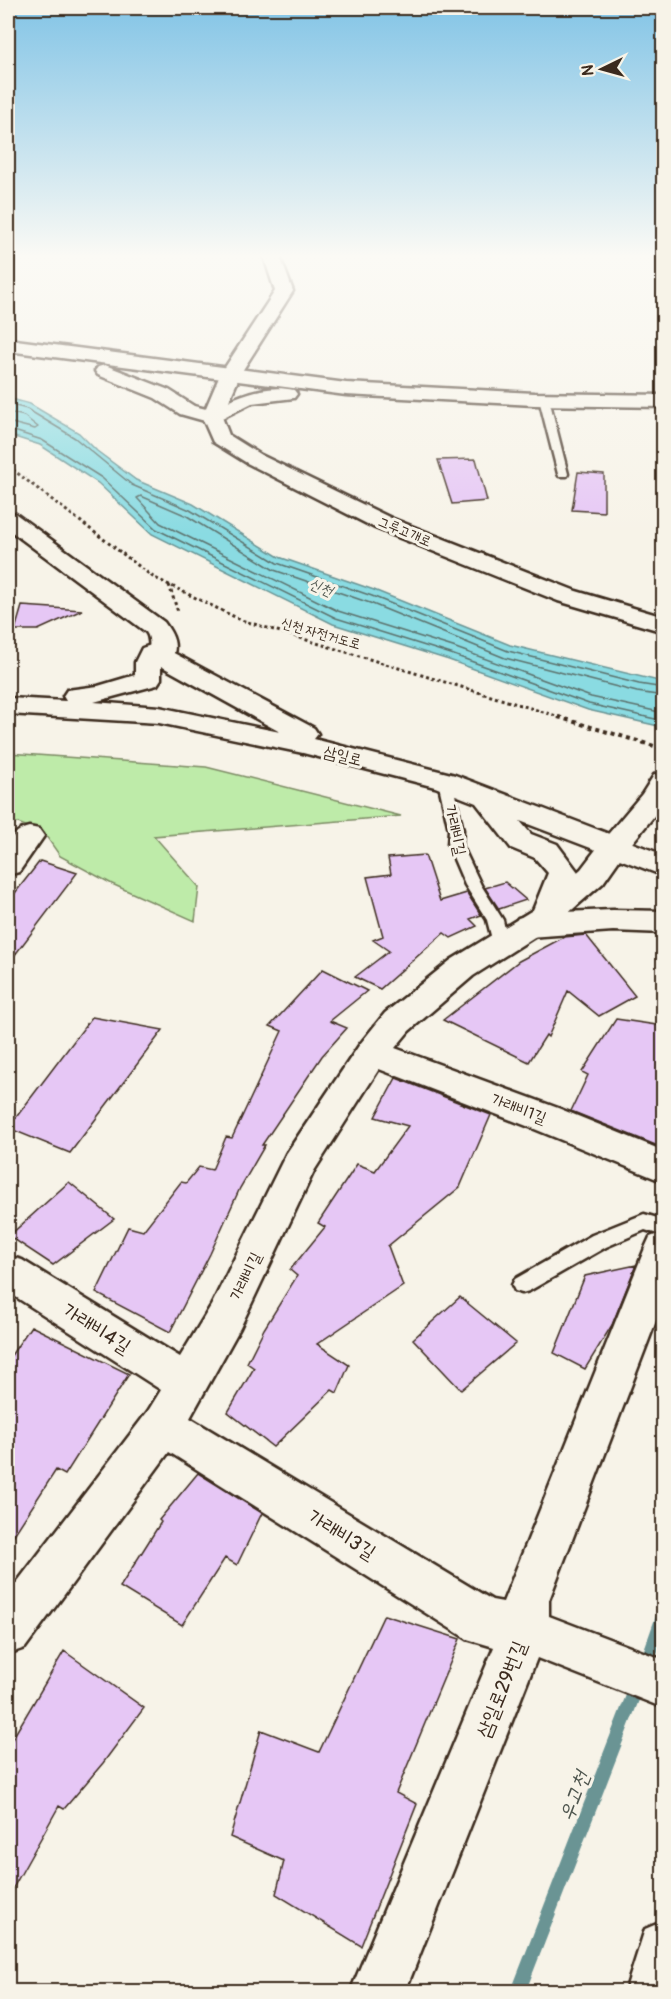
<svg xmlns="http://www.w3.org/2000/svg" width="671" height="1999" font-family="Pangolin,'Poor Story',sans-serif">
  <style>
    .green { fill: #beeba9; stroke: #7c8a64; stroke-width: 1.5 }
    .water { fill: #8adbe2; stroke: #6a9494; stroke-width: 1.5 }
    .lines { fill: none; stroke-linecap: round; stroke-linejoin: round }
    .shore { stroke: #5b716c; stroke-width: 1.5 }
    .stream { stroke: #6a9494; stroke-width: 14 }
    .building { fill: #e6c7f5; stroke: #3b2a1e; stroke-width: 1.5 }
    .service-casing { stroke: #3b2a1e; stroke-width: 5 }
    .minor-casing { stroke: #3b2a1e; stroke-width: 5 }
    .tertiary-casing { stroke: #3b2a1e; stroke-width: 5 }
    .secondary-casing { stroke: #3b2a1e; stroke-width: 5 }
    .path-far1 { stroke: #3b2a1e; stroke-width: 3; stroke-dasharray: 3 3; stroke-linecap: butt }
    .path { stroke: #3b2a1e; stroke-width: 4; stroke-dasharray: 4 4; stroke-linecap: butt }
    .service { fill: #f7f3e8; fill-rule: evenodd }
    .minor { fill: #f7f3e8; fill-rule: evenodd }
    .tertiary { fill: #f7f3e8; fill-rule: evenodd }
    .secondary { fill: #f7f3e8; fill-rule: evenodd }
    .labels { text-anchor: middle; stroke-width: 6; stroke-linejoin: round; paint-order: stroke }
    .far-street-label { font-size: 14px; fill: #3b2a1e; stroke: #f7f3e8 }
    .far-water-label { font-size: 15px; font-style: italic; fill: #4f564f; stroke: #f7f3e8 }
    .street-label { font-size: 16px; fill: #3b2a1e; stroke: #f7f3e8 }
    .near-street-label { font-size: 20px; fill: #3b2a1e; stroke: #f7f3e8 }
    .near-water-label { font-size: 21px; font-style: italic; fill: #4f564f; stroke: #f7f3e8 }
  </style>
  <rect width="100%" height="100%" fill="#f7f3e8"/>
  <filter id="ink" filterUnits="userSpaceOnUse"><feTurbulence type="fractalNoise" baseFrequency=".0167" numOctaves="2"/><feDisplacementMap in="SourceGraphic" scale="12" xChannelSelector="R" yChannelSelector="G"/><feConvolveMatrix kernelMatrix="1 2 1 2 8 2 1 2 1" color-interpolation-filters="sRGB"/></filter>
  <g filter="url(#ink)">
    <!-- green -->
    <path class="green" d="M8,753L206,767L401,816L154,836L199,887L195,921L112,884L60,856L44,833L18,823L8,824Z"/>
    <!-- water -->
    <path class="water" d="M8,398L30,404L79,433L97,451L136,480L193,504L279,557L374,590L510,645L663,682V727L588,710L449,660L333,624L152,534L98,483L40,445L8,435Z"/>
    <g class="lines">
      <!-- shore -->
      <path class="shore" d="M8,404L27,409L75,438L132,485L190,510L277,563L372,596L508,651L639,684L664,688
        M8,412L24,416L38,427L35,429L8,422
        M8,429L42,440L102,478L156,529L336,618L451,654L589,704L664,721
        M664,696L637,692L505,658L370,603L274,570L187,516L141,496L137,498L160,523L338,611L453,647L591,697L664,713"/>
      <!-- stream -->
      <path class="stream" d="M646,1665L664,1614
        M518,1992L637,1686"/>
    </g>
    <!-- building -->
    <path class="building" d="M476,459L487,501L452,504L438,460Z
      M578,472L604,474V512L572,510Z
      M22,606L82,610L38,630H15Z
      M425,855L440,901L467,893L481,915L470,919L477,926L451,938L444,933L380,989L355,977L389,951L373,940L383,936L367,877L391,874L388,858Z
      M40,861L77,873L8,964V902Z
      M505,882L526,900L499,909L485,888Z
      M586,935L635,996L599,1016L568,991L548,1037L546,1035L529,1062L443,1020L519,961L564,937Z
      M323,969L367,991L330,1021L347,1028L322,1056L262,1145H265L240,1188L210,1254L170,1332L96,1293L128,1227L143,1231L181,1182L186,1183L199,1167L212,1170L226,1137L232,1138L282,1031L270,1026Z
      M92,1017L163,1030L70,1153L8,1128Z
      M616,1019L663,1026V1148L571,1111L588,1075L582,1072Z
      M396,1078L491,1115L460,1187L388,1246L403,1286L317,1344L349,1365L337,1393L332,1390L273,1447L228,1412L254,1368L247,1363L264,1329L297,1276L290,1270L325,1227L318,1223L357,1164L375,1171L408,1126L375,1117Z
      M69,1182L114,1219L53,1265L9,1236Z
      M636,1265L612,1325L585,1369L554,1353L585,1276Z
      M460,1297L516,1343L461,1390L413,1339Z
      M31,1326L129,1374L65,1475L56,1470L8,1544V1360Z
      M198,1473L262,1513L237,1565L225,1558L182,1625L120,1587L161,1522L159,1520Z
      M384,1615L460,1639L396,1793L417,1804L361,1946L276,1894L284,1861L230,1837L261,1730L319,1752Z
      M64,1651L144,1708L103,1763L64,1809L59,1806L8,1897V1746Z"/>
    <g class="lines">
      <!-- service casing -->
      <g class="service-casing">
        <path id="service" d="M544,396L549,399L568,474L567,476H559L558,474L539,399Z
          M445,777L452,781L463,830L462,845L481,885L503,920L508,943L506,947H494L487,920L465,885L448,845L449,830L438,781Z
          M644,1214L664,1220V1236L645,1230L606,1247L529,1291L522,1293L515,1291L512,1285L515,1279L592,1235Z"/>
      </g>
      <!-- minor casing -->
      <g class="minor-casing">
        <path id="minor" d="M263,254H279L293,291L237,379H223L220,375L275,291Z
          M8,512L16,514L164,622C173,634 180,647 170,661L161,664L152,661C146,652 153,641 146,632L8,529Z
          M29,827L39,829L44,836L19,872L8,875C8,853 4,833 29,827Z
          M614,836L624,839L629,846L603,883L558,922L473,976L409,1031L395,1048L558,1108L664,1151V1182L532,1128L379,1069L314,1171L240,1328L190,1418L492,1600L503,1602L645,1248L650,1237L664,1232V1300L549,1600V1616L664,1660V1708L537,1658L405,1992H350L494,1647L467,1639L169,1452L25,1648L8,1654V1594L148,1411L161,1390L8,1292V1256L22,1260L180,1357L212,1304L286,1154L360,1044L385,1013L451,960L536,908L581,869L604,839Z
          M664,1921V1992H625L645,1929Z"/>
      </g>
      <!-- tertiary casing -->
      <g class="tertiary-casing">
        <path id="tertiary" d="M230,369L237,371L240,375L222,417L229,435L261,455L391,518L576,591L664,617V632L558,601L375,528L247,463L213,442L202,417L220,375L223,371Z
          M664,772L663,805L624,853L614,856L604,853L599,846L604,839L642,794L654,775Z"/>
      </g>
      <!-- secondary casing -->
      <g class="secondary-casing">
        <path id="secondary" d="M8,339L346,383L534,393L664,395V407L534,405L346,395L8,351Z
          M105,365L169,390L194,406L210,410C235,397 264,383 294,390L297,394L294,398L252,403L212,423L180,414L155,398L98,375L95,371L98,367Z
          M151,645L170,651L314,728L318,734L314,739L455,775L664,855V876L520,821L531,834L557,844L578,872L564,912L613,910L664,911V933L613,931L529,937L518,934L513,926L518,918L531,915L548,873L535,858L511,848L476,803L435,787L303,753L159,723L8,714V698L66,701L63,696L67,690L98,686L135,675V662L142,648ZM161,666L280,732L159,707L94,702L157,685L161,679Z"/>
      </g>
      <!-- path-far1 -->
      <path class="path-far1" d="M8,466L153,577L241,620L563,718
        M169,585L178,612"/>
      <!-- path -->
      <path class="path" d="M558,717L664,749"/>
      <!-- service -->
      <use href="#service" class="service"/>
      <!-- minor -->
      <use href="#minor" class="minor"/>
      <!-- tertiary -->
      <use href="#tertiary" class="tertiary"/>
      <!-- secondary -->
      <use href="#secondary" class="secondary"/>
    </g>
  </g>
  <!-- sky -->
  <linearGradient id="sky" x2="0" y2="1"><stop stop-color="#82c4e6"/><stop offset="0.48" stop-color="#fbfaf5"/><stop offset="1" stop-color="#fbfaf5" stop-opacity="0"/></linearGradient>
  <rect width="671" height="534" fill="url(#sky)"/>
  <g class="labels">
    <!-- far-street labels -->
    <g class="far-street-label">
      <text transform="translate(405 531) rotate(23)" y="5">그루고개로</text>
      <text transform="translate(321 633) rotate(16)" y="5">신천 자전거도로</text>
    </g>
    <!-- far-water labels -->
    <g class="far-water-label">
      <text transform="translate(321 587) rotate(24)" y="5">신천</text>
    </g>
    <!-- street labels -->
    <g class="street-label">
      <text transform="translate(343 755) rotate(14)" y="6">삼일로</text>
      <text transform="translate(456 830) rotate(78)" y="6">가래비길</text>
      <text transform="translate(519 1108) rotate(21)" y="6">가래비1길</text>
      <text transform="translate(245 1276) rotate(-64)" y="6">가래비길</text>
    </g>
    <!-- near-street labels -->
    <g class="near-street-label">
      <text transform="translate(97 1328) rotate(32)" y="7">가래비4길</text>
      <text transform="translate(342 1534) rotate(32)" y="7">가래비3길</text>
      <text transform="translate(501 1689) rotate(-68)" y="7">삼일로29번길</text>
    </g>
    <!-- near-water labels -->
    <g class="near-water-label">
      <text transform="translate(574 1796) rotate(-69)" y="7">우고천</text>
    </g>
  </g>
  <!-- margin -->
  <rect width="671" height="1999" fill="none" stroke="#f7f3e8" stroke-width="30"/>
  <rect x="15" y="15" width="641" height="1969" fill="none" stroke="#3b2a1e" stroke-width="2" filter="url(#ink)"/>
  <!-- north arrow -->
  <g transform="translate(602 69) rotate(265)" stroke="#f7f3e8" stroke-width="4.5" paint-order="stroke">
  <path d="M0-4.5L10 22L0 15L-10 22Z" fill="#3b2a1e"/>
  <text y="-9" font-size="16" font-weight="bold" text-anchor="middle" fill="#3b2a1e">N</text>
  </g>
</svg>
